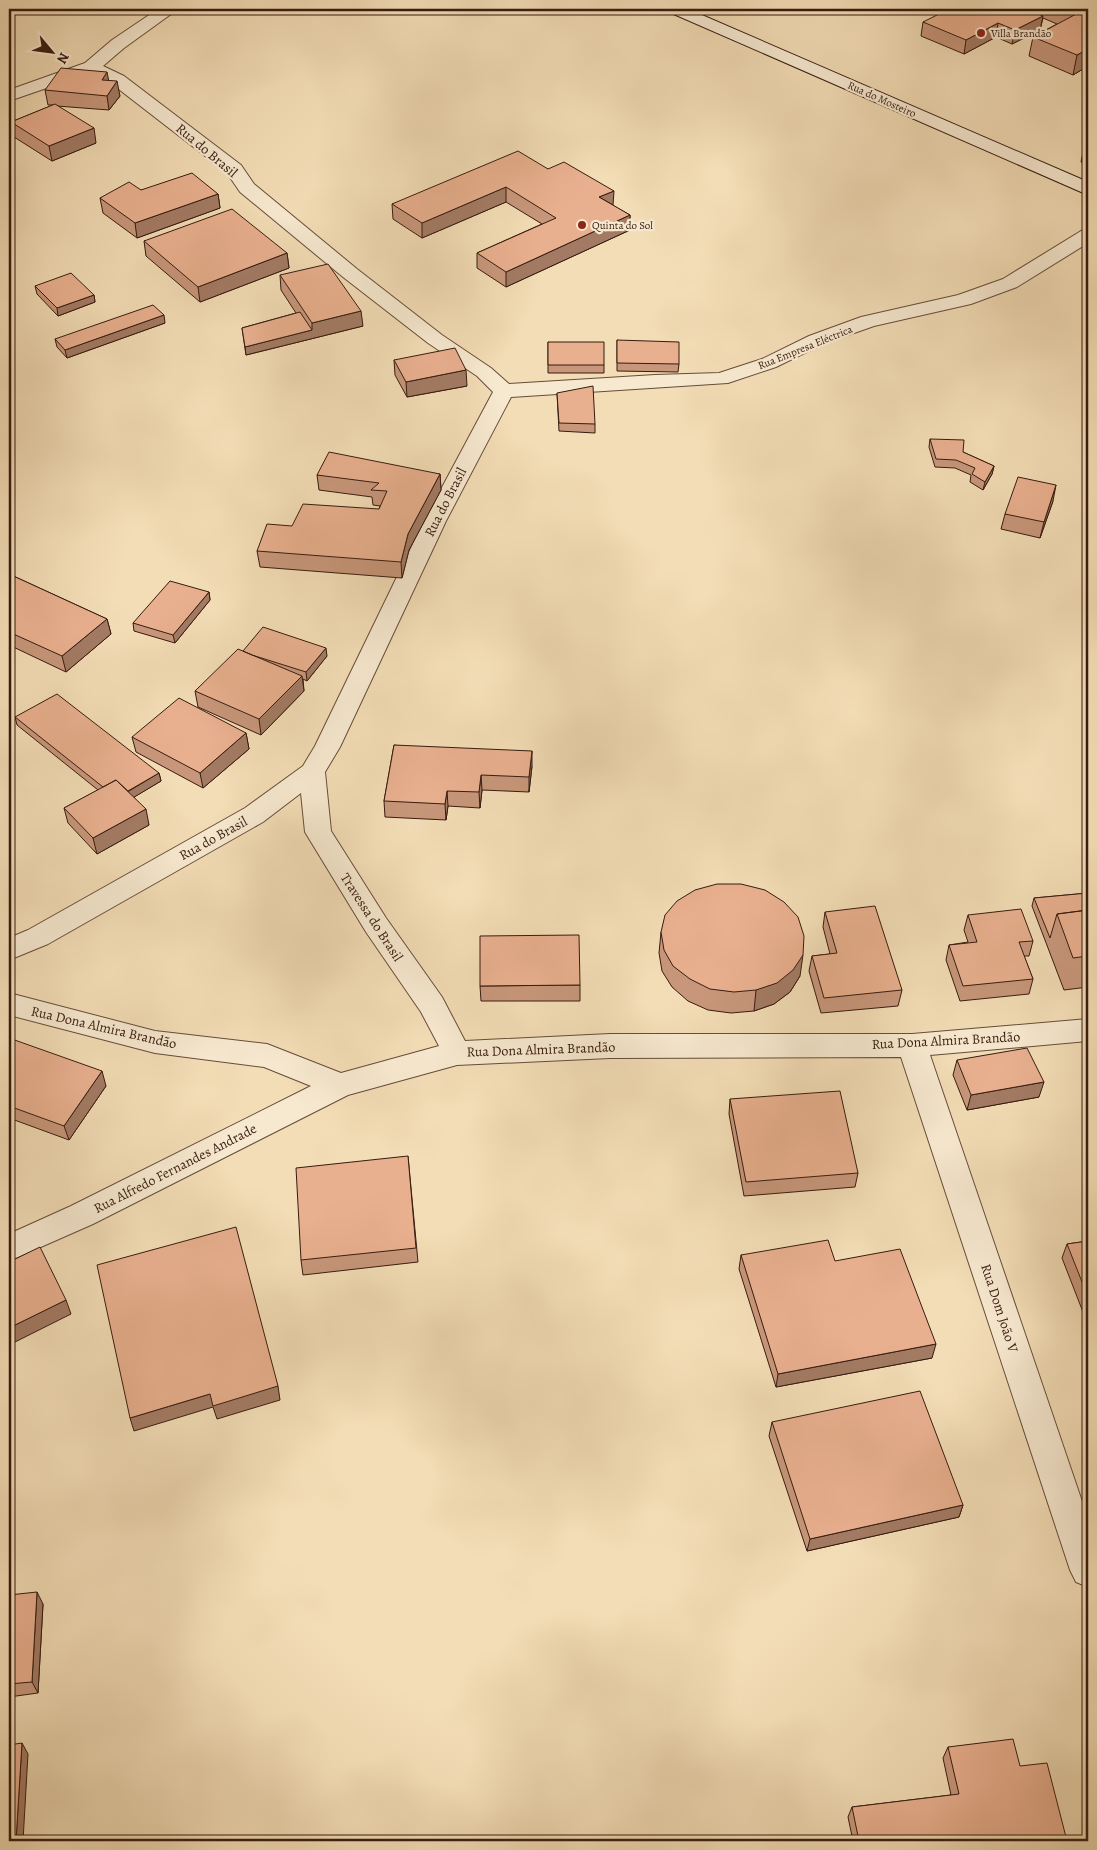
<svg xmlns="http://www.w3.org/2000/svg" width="1097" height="1850" font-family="Alegreya,serif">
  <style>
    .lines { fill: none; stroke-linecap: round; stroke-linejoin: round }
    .minor-casing { stroke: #664c39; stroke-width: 2 }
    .secondary-casing { stroke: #371b0f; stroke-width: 2 }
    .minor { fill: #f7e9d0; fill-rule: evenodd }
    .secondary { fill: #f7e9d0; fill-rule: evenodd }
    .wall { fill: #c8977b; stroke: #371b0f }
    .shaded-wall { fill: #a37b64; stroke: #371b0f }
    .building { fill: #e9b08f; stroke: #371b0f }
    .poi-dot { fill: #8f2418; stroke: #f7e9d0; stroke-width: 2 }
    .labels { text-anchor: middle; stroke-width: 4.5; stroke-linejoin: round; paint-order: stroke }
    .far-poi-label { font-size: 11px; fill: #371b0f; stroke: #f7e9d0; text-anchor: start }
    .far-street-label { font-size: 11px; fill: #371b0f; stroke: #f7e9d0 }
    .street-label { font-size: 14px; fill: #371b0f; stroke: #f7e9d0 }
  </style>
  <rect width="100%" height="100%" fill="#f3ddb6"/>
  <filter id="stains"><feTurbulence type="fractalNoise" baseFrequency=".004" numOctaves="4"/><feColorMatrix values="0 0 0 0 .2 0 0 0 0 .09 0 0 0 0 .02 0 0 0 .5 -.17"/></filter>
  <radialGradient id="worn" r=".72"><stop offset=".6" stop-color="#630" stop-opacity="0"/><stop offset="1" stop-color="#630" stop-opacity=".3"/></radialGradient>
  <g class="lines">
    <!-- minor casing -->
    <g class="minor-casing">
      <path id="minor" d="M158,9H178L124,48L103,66L124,76L241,165L254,184L357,269L442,335L491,368L509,384L655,375L719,373L762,359L809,336L861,317L958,295L1003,279L1081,231L1088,229V243L1017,287L971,304L874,326L823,344L776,367L728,383L511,397L446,521L340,747L325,772L331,831L386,918L442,997L465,1041L610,1034H912L1088,1019V1041L930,1055L1088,1519V1587L1076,1582L1070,1570L901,1057L610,1058L457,1065L348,1095L93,1224L9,1261V1234L71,1206L311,1086L264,1067L155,1053L9,1015V993L155,1031L267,1044L341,1073L439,1046L421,1012L366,932L305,832L301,793L263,822L48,944L9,960V938L28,930L245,808L303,766L315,746L424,521L493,392L477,376L428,343L343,277L240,192L227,173L112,84L90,73L9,101V90L85,63L112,40Z"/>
    </g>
    <!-- secondary casing -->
    <g class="secondary-casing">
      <path id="secondary" d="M667,9H688L1088,182V195L669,12Z"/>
    </g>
    <!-- minor -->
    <use href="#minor" class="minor"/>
    <!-- secondary -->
    <use href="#secondary" class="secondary"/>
  </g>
  <!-- wall -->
  <path class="wall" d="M1035,9H1088V66L1073,75L1029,56L1033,37L1057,24L1043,18L1040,30L1012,44L996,37L964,54L921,36L923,22L1019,13L1034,12Z
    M109,80L120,96L109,110L57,106L96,143L52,161L14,137L11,122L53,105H48L45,90Z
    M1088,145V166L1081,162L1084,148Z
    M548,169L630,215V230L506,287L477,268V253L542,224L506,202L422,238L393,219L392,204Z
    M141,190L218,194L220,208L137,238L103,213L100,198Z
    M144,241L287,253L289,268L200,302L146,256Z
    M280,275L363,326L246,355L242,328L296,313L281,290Z
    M35,286L94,295L95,302L58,316L37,294Z
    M165,323L67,358L57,347L55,339Z
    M617,340L679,364L678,372L617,371Z
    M548,342L604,365V373H548Z
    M394,360L467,386L407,397L395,375Z
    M557,393L595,424V433L559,431Z
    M930,439L963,452L994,466L992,474L983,490L970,482L971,475L955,468L935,467L929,447Z
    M440,474L441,490L409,550L402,578L260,567L257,551L379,509L380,506L373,505L372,497L319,490L317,475Z
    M1053,501L1040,538L1001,529L1005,514Z
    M9,574L107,619L111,634L66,672L9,645Z
    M209,592L210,600L175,643L134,631L133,623Z
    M243,651L327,656L307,681L303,679L304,691L261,735L198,707L195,691Z
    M15,717L159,773L161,781L134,797L149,825L97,854L68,823L64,808L98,790L17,725Z
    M246,733L249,749L203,788L136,752L132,737Z
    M394,745L532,766L529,792L482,790L480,808L448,806L446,820L385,817L384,801Z
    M1088,893V987L1064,990L1032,906L1034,898Z
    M825,912L902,990L898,1006L821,1013L809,971L812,956L830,954L823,927Z
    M968,915L1033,941L1029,956H1024L1033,979L1029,994L960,1001L946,960L949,945L968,942L964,930Z
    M661,932L800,976L790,992L774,1004L754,1011L731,1013L708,1010L688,1001L672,987L662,971L659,953Z
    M580,985V1001H481L480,986Z
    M9,1038L106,1086L69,1140L9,1118Z
    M957,1060L1039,1097L967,1110L953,1075Z
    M730,1099L858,1173L855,1187L744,1196L729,1114Z
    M408,1156L418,1262L303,1275L301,1260Z
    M1088,1241V1325L1062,1258L1067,1244Z
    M741,1255L835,1261L932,1358L776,1387L739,1269Z
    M772,1422L963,1505L959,1517L807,1551L769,1436Z
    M9,1595L43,1604L38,1693L9,1697Z
    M948,1747L1020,1766L1067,1841H853L848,1817L852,1807L951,1795L943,1758Z"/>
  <!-- shaded-wall -->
  <path class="shaded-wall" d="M1043,16L1040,30L1012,44L1015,30Z
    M998,23L996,37L964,54L966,40Z
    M1088,49V66L1073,75L1077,55Z
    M107,72L110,87L102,80Z
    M117,81L120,96L109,110L107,96Z
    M94,128L96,143L52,161L49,146Z
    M506,187V202L422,238V223Z
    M614,191L613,205L599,197Z
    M218,194L220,208L137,238L135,223Z
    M630,215V230L506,287V272Z
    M287,253L289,268L200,302L198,287Z
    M94,295L95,302L58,316L57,308Z
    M361,311L363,326L246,355L245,347L312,330V323Z
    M164,315L165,323L67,358L65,350Z
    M466,370L467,386L407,397L406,382Z
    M994,466L992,474L983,490L985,482Z
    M440,474L441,490L409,550L402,578L401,562L408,534Z
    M1056,485L1053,501L1040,538L1044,522Z
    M209,592L210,600L175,643L173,635Z
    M107,619L111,634L66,672L62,656Z
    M326,648L327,656L307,681L306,672Z
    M302,676L304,691L261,735L259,719Z
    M246,733L249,749L203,788L200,773Z
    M532,751V766L529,792V777Z
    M159,773L161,781L126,802L124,794Z
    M481,775L482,790L480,808L479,792Z
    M447,791L448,806L446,820L445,804Z
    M146,809L149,825L97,854L93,838Z
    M803,955L800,976L790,992L774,1004L754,1011L756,990Z
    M102,1071L106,1086L69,1140L64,1126Z
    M1044,1082L1039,1097L967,1110L971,1095Z
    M66,1300L71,1314L9,1345V1328Z
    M936,1344L932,1358L776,1387L778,1374Z
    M278,1386L280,1400L217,1419L213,1407L134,1431L130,1418L210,1394Z
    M963,1505L959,1517L807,1551L810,1539Z
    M37,1592L43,1604L38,1693L32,1682Z
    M22,1743L28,1754L23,1841H16Z"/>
  <!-- building -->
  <path class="building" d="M949,9H1009L1019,13L1026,9L1043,16L1015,30L998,23L966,40L923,22Z
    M1073,9H1088V49L1077,55L1033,37L1080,12Z
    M61,68L107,72L102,80L117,81L107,96L45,90Z
    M55,104L94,128L49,146L11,122Z
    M1088,145V150L1084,148Z
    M518,151L548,169L564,162L614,191L599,197L630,215L506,272L477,253L556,218L506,187L422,223L392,204Z
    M192,173L218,194L135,223L100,198L129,182L141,190Z
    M232,209L287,253L198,287L144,241Z
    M328,264L361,311L312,323L280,275Z
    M71,273L94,295L57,308L35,286Z
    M153,305L164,315L65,350L55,339Z
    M300,312L312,330L245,347L242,328Z
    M617,340L679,342V364L617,363Z
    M548,342H604V365H548Z
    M455,348L466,370L406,382L394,360Z
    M593,386L595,424L559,423L557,393Z
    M930,439L964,440L963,452L994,466L985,482L972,474L975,468L956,460L936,459Z
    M329,452L440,474L408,534L401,562L257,551L267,524L292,526L303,504L379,509L387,491L371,490L379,483L317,475Z
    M1018,477L1056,485L1044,522L1005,514Z
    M9,574L107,619L62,656L9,632Z
    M170,581L209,592L173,635L133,623Z
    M263,627L326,648L306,672L252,655L243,651Z
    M238,649L302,676L259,719L195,691Z
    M57,694L159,773L128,791L116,780L103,787L15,717Z
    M179,698L246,733L200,773L132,737Z
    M394,745L532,751L529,777L481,775L479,792L447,791L445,804L384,801Z
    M116,780L146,809L93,838L64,808Z
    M717,884H741L765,890L784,902L798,917L804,936L803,955L793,970L777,983L756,990L734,992L710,989L690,979L673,966L664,950L661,932L665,915L677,901L695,890Z
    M1088,893V910L1057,914L1050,938L1034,898Z
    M875,906L902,990L824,998L812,956L837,953L825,912Z
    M1021,909L1033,941L1019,942L1033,979L963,986L949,945L977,942L968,915Z
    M1088,910V956L1073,958L1057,914Z
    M579,935L580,985L480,986V936Z
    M9,1038L102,1071L64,1126L9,1106Z
    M1027,1048L1044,1082L971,1095L957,1060Z
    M840,1091L858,1173L746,1182L730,1099Z
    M408,1156L416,1248L301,1260L296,1168Z
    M236,1227L278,1386L213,1406L210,1394L130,1418L97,1265Z
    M828,1240L835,1261L900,1249L936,1344L778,1374L741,1255Z
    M1088,1241V1297L1067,1244Z
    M40,1247L66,1300L9,1328V1262Z
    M920,1391L963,1505L810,1539L772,1422Z
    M37,1592L32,1682L9,1684V1595Z
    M1013,1739L1020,1766L1047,1763L1067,1841H859L852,1807L959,1794L948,1747Z
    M22,1743L16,1841H9V1745Z"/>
  <!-- markers -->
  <g class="poi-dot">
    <circle cx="981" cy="33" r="5"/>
    <circle cx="582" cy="225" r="5"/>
  </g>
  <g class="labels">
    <!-- far-poi labels -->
    <g class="far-poi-label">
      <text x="991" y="37">Villa Brandão</text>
      <text x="592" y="229">Quinta do Sol</text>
    </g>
    <!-- far-street labels -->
    <g class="far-street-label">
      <text transform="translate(882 99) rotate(24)" y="4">Rua do Mosteiro</text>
      <text transform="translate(805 347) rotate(-22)" y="4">Rua Empresa Eléctrica</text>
    </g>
    <!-- street labels -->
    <g class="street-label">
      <text transform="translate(207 150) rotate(40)" y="5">Rua do Brasil</text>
      <text transform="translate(445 502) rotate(-63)" y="5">Rua do Brasil</text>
      <text transform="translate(213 838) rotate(-29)" y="5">Rua do Brasil</text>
      <text transform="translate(372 917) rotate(57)" y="5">Travessa do Brasil</text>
      <text transform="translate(104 1027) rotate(13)" y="5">Rua Dona Almira Brandão</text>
      <text transform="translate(946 1040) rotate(-3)" y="5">Rua Dona Almira Brandão</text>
      <text transform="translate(541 1049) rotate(-2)" y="5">Rua Dona Almira Brandão</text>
      <text transform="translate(175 1168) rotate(-27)" y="5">Rua Alfredo Fernandes Andrade</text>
      <text transform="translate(1000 1308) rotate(72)" y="5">Rua Dom João V</text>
    </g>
  </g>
  <!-- margin -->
  <rect width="1097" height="1850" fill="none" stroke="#f3ddb6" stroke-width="30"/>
  <rect x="10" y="10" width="1077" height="1830" fill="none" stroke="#371b0f" stroke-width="2.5"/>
  <rect x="15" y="15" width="1067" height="1820" fill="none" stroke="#371b0f"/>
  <!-- north arrow -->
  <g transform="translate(52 52) rotate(119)" stroke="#f7e9d0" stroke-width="4" paint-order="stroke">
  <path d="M0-4L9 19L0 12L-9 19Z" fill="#371b0f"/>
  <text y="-8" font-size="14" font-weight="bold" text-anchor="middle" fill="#371b0f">N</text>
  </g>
  <rect width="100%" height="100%" filter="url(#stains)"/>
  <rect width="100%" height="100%" fill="url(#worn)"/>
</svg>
